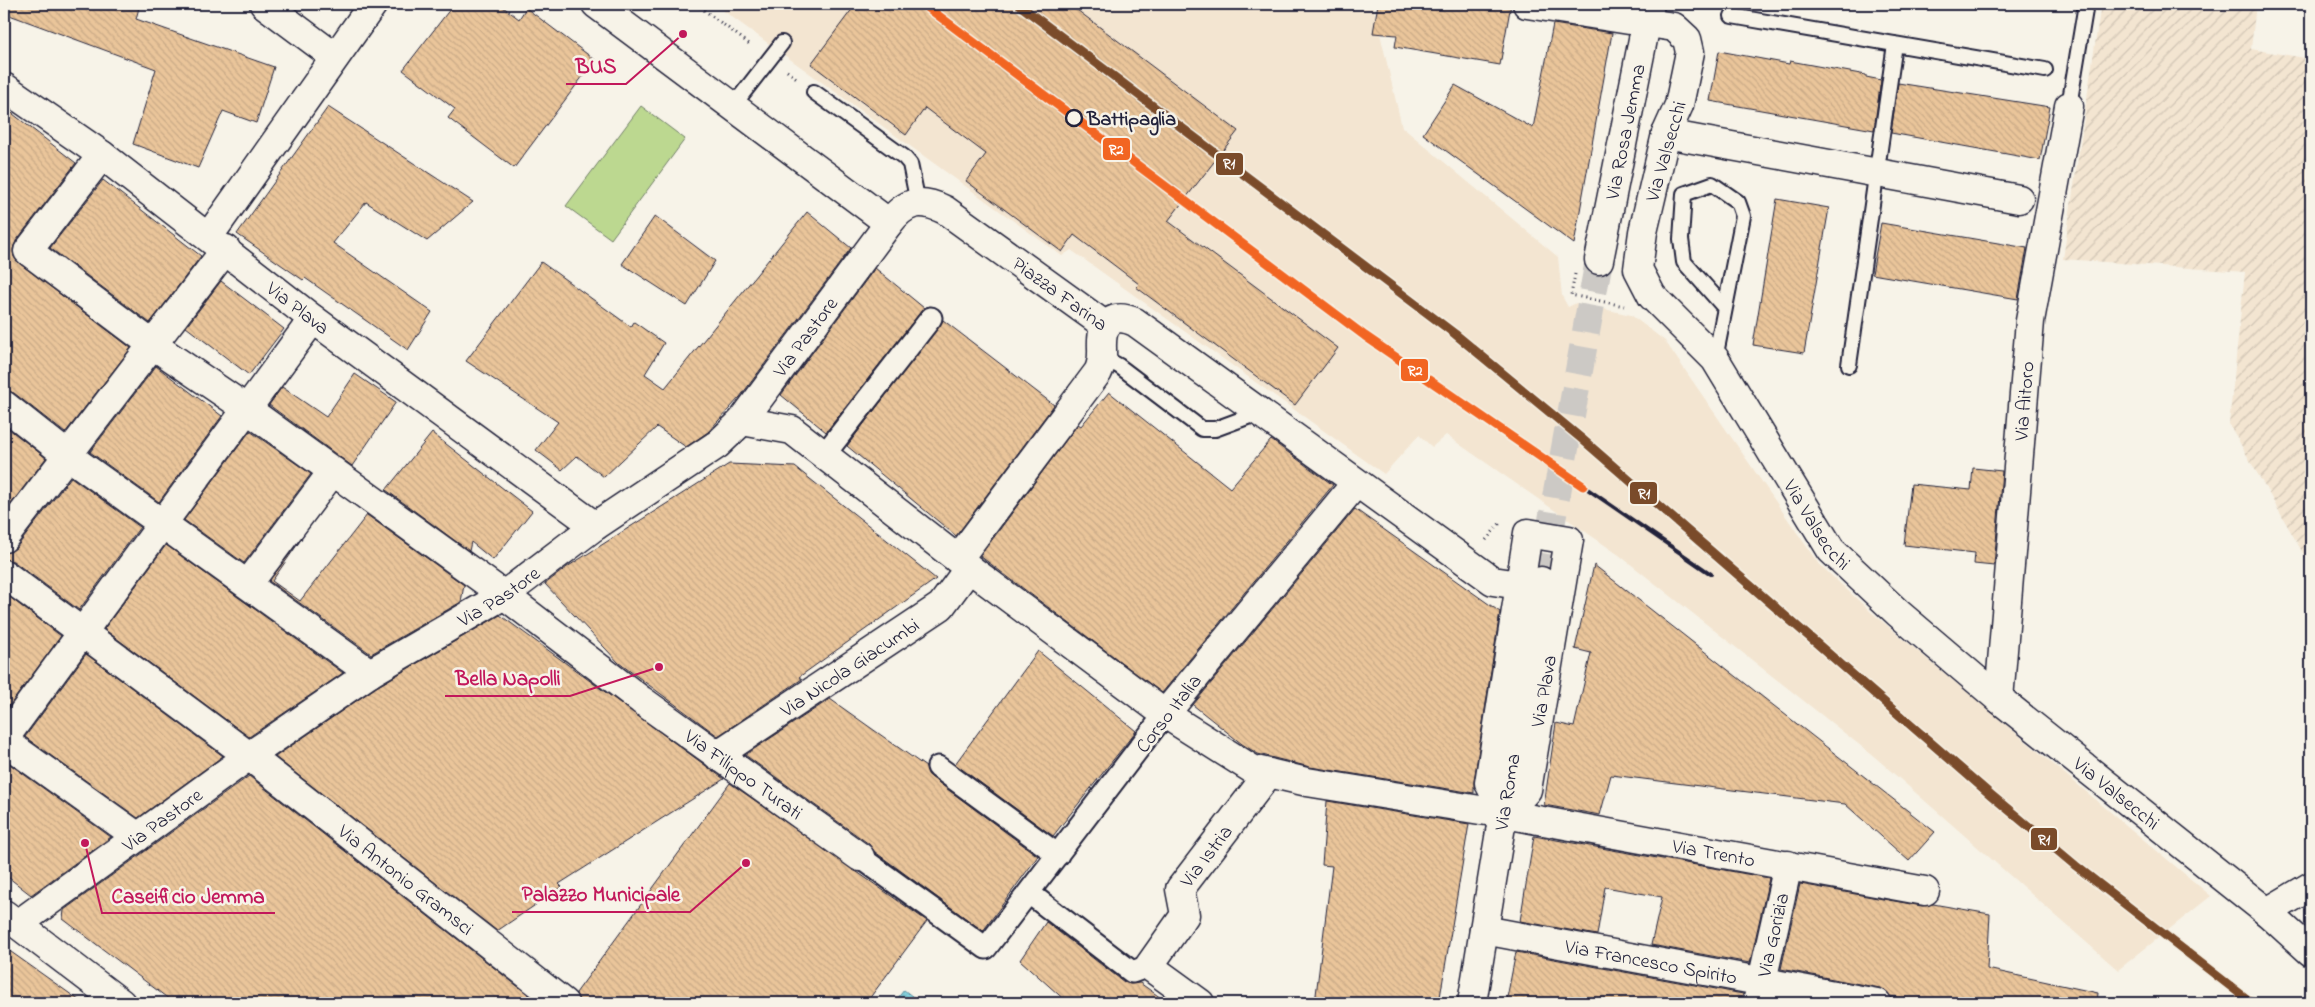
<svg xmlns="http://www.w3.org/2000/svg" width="2315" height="1007" font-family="'Indie Flower',sans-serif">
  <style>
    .built { fill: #f3e5d1 }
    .industrial { fill: url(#industrial-furrows) }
    .grass { fill: #bcd890; stroke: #6f7d66 }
    .water { fill: url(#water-ripples); stroke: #5d8d9e }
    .building { fill: url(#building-back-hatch); stroke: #22223b }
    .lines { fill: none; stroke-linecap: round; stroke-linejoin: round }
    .secondary-tunnel { stroke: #ccc9c5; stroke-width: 28; stroke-dasharray: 28 14; stroke-linecap: butt }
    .service-casing { stroke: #22223b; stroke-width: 18 }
    .pedestrian-casing { stroke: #22223b; stroke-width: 25 }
    .minor-casing { stroke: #22223b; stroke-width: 31 }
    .secondary-casing { stroke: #22223b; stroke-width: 31 }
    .path { stroke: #22223b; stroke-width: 3; stroke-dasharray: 1 4; stroke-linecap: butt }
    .service { stroke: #f7f3e8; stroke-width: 14 }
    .pedestrian { stroke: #f7f3e8; stroke-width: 21 }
    .minor { stroke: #f7f3e8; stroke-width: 28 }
    .secondary { stroke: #f7f3e8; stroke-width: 28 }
    .rail { stroke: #22223b; stroke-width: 4 }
    .rail-1-casing { stroke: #f7f3e8; stroke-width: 12 }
    .rail-2-casing { stroke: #f7f3e8; stroke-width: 12 }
    .rail-1 { stroke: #7a4b2a; stroke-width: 9 }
    .rail-2 { stroke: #f26522; stroke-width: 9 }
    .stop-dot { fill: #f7f3e8; stroke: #22223b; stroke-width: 2.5 }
    .labels { text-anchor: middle; stroke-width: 5; stroke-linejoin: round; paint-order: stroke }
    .stop-label { font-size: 20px; font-weight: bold; fill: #22223b; stroke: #f7f3e8; text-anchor: start }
    .street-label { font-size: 20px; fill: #22223b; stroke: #f7f3e8 }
    .leader { fill: none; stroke: #c2185b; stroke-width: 2 }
    .callout-dot { fill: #c2185b; stroke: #f7f3e8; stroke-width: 2 }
    .callout-label { font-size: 21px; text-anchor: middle; font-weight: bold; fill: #c2185b; stroke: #f7f3e8; stroke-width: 5; stroke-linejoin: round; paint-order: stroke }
    .line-badge { stroke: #f7f3e8; stroke-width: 2 }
    .badge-label { font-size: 14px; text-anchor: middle; font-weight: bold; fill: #fff }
  </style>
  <defs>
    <pattern id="industrial-furrows" width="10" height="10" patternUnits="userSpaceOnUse" patternTransform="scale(1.25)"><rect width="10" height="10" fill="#f3e5d1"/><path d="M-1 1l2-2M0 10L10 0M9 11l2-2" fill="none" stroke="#d0c4b4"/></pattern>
    <pattern id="water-ripples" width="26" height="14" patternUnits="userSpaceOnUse" patternTransform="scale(1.25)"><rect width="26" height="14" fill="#85d5e0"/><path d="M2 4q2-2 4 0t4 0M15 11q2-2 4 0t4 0" fill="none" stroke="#73b7c1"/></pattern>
    <pattern id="building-back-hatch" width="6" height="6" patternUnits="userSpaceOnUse" patternTransform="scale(1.25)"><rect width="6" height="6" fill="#eac59a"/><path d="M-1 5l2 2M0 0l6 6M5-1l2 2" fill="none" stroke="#c8a986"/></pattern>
  </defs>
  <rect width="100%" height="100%" fill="#f7f3e8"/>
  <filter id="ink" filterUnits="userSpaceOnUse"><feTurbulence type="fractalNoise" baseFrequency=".02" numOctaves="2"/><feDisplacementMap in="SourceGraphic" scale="10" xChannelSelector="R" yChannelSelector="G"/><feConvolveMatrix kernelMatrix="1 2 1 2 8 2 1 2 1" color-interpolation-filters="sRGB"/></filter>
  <g filter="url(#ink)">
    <!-- built -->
    <path class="built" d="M714,4H1373L1402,127L1558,257L1562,296L1568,307L1576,303L1631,315L1665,341L1818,563L1871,612L2211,896L2118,970L1876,758L1619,555L1446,435L1432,447L1419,435L1384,474L1071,250L1062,256Z"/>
    <!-- industrial -->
    <path class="industrial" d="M2101,4H2256L2251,49L2311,59V567L2229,424L2245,272L2063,259Z"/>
    <!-- grass -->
    <path class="grass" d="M641,106L685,139L611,239L566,206Z"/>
    <!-- water -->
    <path class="water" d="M904,990L921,1003H894Z"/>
    <!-- building -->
    <path class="building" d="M4,4H140L136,19L274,67L256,123L223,111L198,168L133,144L156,69L4,13Z
      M454,4H499L519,19L526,8L595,60L514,168L448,118L455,109L403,70Z
      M856,4H1069L1238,131L1168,221L1338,348L1295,405L1136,287L1139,284L1074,235L1062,252L966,181L986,154L925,108L906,135L811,64Z
      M1378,4H1511L1500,65L1395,47L1397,35L1373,33Z
      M1553,24L1612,33L1574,244L1423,134L1455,85L1533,128Z
      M1719,51L1789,64L1790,61L1866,75V77L1881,80L1874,130L1710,101Z
      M1898,83L2050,107L2040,160L1891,133Z
      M4,107L76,163L16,241L13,249L14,257L19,263L131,348L65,433L14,393L4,390Z
      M328,107L473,202L427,241L366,202L333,243L432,312L408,350L305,278L303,280L237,234Z
      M103,180L201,256L150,323L50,248Z
      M1777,199L1829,208L1804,353L1753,345Z
      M807,212L851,248L740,397L708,432L686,447L657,427L604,477L577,456L562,470L536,450L558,422L466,361L541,262L631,327L634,322L664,343L645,374L665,388Z
      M655,216L715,261L687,306L622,264Z
      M1881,223L2027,248L2018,299L1872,274Z
      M875,268L924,308L826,432L781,395Z
      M221,281L284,329L249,375L186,327Z
      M943,320L1054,405L956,536L847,446Z
      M156,366L222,416L159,502L90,452Z
      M355,374L396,402L352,466L269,405L282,387L326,417Z
      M1109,392L1230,488L1271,440L1333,485L1162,693L980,556L1078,424L1081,426Z
      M4,425L46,458L4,513Z
      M250,431L311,474L244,563L184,520Z
      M432,433L532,511L493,560L471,542L469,551L386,490Z
      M729,464L795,467L936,579L799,677L802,679L718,736L619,663L545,584L567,567Z
      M1973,468L2002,471L1994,566L1974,564L1975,553L1904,545L1911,484L1971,490Z
      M71,477L140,527L79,610L13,561L4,559V553L10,552L16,548Z
      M1355,509L1500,612L1474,781V793L1310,767L1258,754L1242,744L1193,705Z
      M367,515L464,585L461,602L371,654L269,581L302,538L272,581L300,601Z
      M166,545L343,673L249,737L104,629Z
      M1594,565L1935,832L1909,861L1845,804L1611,775L1600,815L1544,805L1556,723L1574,727L1591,653L1575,649Z
      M4,593L61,636L4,713Z
      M500,615L724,779L559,884L562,887L497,931L275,757L378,686Z
      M1038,651L1136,731L1053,836L955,764Z
      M86,654L223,756L138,818L25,737Z
      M830,699L926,767L931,777L1038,856L983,931L875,852L869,844L745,755Z
      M4,760L111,837L31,895L4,874Z
      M249,776L539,1003H174L63,919L64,910Z
      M730,783L927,921L866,1003H579L576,993Z
      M1327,801L1469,824L1439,1003H1315L1332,866L1322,865Z
      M1534,836L1769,878L1750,963L1651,945L1662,897L1605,887L1597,935L1520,921Z
      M1800,884L1922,906L1933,904L1990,914L1987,969L2098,993L2097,1003H1934L1890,996L1880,988L1781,969Z
      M1046,922L1124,982L1130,984L1140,983L1168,1003H1068L1020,960Z
      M4,947L83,1003H4Z
      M1516,952L1743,994L1742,1003H1506Z"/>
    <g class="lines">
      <!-- secondary-tunnel -->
      <path class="secondary-tunnel" d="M1541,581L1599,260"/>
      <!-- service casing -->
      <g class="service-casing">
        <path id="service" d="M1732,16L2045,70
          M814,92L904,157L910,164L918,203
          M733,106L782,43
          M2069,106L2086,4
          M1104,358L1119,366L1202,429H1215L1261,412
          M1715,359L1743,216L1738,202L1712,184L1684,194L1681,239L1684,262L1725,308
          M1849,365L1895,44"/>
      </g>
      <!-- pedestrian casing -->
      <g class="pedestrian-casing">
        <path id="pedestrian" d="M824,455L931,318
          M938,767L1058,855
          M860,857L986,948L1165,714
          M1029,893L1132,972L1149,966"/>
      </g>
      <!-- minor casing -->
      <g class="minor-casing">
        <g id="minor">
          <path d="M264,4L335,57"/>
          <path d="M596,4L889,223"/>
          <path id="s1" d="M1527,4L1674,27L1687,39L1690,52L1679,105L1666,134L1643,232L1638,269L1652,296L1715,359L1831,550L1898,613L1999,699L2267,912L2311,952"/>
          <path id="s2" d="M4,87L102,155L313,319L595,526"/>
          <path d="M1666,134L2019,199"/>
          <path id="s3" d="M102,155L28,251L153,345L247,409L504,595L641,700L860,857"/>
          <path d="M209,236L373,4"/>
          <path d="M4,405L67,455L370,673"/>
          <path id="s4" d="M742,421L792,430L969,568L1165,714L1252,769L1307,782L1505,814L1925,891"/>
          <path d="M1528,533L1569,540L1527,790L1505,814L1489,783Z"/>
          <path d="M4,538L226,249"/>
          <path d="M958,559L1098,372C1107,355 1097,341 1106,326"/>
          <path id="s5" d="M4,574L249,756L564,1003"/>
          <path d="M248,584L333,471"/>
          <path id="s6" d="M1999,699L2030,321L2069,106"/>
          <path d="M1165,714L1356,483"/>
          <path d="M4,739L313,319"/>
          <path d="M4,741L138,837"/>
          <path id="s7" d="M717,755L941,606L969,568"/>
          <path d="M2267,912L2311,886"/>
          <path id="s8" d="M18,924L249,756L370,673L504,595L595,526L718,444L742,421L889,223C906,201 920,198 945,210L1106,326C1114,316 1123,317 1135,322L1493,581L1519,585"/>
          <path id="s9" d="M1484,930L1877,1003"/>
          <path id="s10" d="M1200,1003L1149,966L1185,915L1180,889L1269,773"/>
          <path id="s11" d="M1757,1003L1788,865"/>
        </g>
      </g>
      <!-- secondary casing -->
      <g class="secondary-casing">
        <g id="secondary">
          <path id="s12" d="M1599,260L1650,4"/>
          <path d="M4,914L121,1003"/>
          <path id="s13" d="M1472,1003L1541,581"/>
        </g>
      </g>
      <!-- path -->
      <path class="path" d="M696,4L752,46
        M787,71L798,79
        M1575,274L1571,295L1624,306
        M1486,540L1501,522"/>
      <!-- service -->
      <use href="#service" class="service"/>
      <!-- pedestrian -->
      <use href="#pedestrian" class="pedestrian"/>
      <!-- minor -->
      <use href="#minor" class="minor"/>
      <!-- secondary -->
      <use href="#secondary" class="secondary"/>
      <!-- rail -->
      <path class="rail" d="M923,4L1365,336L1711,574"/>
      <!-- rail-1 casing -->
      <g class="rail-1-casing">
        <path id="rail-1" d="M1018,4L1455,334L1582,439L1991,795L2076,866L2252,1003"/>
      </g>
      <!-- rail-2 casing -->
      <g class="rail-2-casing">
        <path id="rail-2" d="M923,4L1365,336L1583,486"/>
      </g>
      <!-- rail-1 -->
      <use href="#rail-1" class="rail-1"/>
      <!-- rail-2 -->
      <use href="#rail-2" class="rail-2"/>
    </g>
  </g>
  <!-- markers -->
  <circle class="stop-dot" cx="1074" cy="118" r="8"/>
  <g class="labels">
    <!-- stop labels -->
    <g class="stop-label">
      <text x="1087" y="125">Battipaglia</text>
    </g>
    <!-- street labels -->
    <g class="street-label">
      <text dy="7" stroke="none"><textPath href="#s12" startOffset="131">Via Rosa Jemma</textPath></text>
      <text transform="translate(1665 151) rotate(-74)" y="7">Via Valsecchi</text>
      <text dy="7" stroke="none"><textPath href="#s8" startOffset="1336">Piazza Farina</textPath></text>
      <text dy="7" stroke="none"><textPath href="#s2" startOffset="368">Via Plava</textPath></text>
      <text dy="7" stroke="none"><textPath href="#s8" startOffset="988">Via Pastore</textPath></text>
      <text dy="7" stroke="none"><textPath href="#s6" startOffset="299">Via Aitoro</textPath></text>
      <text dy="7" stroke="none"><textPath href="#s1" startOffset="718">Via Valsecchi</textPath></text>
      <text dy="7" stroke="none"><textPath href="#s8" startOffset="582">Via Pastore</textPath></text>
      <text dy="7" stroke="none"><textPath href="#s7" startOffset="159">Via Nicola Giacumbi</textPath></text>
      <text transform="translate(1543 691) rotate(-80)" y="7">Via Plava</text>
      <text transform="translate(1168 713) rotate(-52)" y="7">Corso Italia</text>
      <text dy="7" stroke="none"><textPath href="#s3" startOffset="1008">Via Filippo Turati</textPath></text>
      <text dy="7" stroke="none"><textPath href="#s13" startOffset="214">Via Roma</textPath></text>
      <text dy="7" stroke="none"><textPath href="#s1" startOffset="1122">Via Valsecchi</textPath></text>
      <text dy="7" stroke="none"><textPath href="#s8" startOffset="178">Via Pastore</textPath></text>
      <text dy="7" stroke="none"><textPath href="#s4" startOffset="1092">Via Trento</textPath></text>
      <text dy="7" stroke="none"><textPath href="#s10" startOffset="194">Via Istria</textPath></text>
      <text dy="7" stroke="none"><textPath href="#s5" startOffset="505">Via Antonio Gramsci</textPath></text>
      <text dy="7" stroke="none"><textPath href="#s11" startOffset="70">Via Gorizia</textPath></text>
      <text dy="7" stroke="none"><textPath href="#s9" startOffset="170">Via Francesco Spirito</textPath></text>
    </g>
  </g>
  <!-- callouts -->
  <path class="leader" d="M683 34L626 84H566M659 667L570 696H445M746 863L690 912H512M85 843L102 913H275"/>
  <g class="callout-dot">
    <circle cx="683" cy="34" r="5"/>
    <circle cx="659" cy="667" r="5"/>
    <circle cx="746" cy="863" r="5"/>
    <circle cx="85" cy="843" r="5"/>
  </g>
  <g class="callout-label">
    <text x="596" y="73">BUS</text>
    <text x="508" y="685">Bella Napolli</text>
    <text x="601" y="901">Palazzo Municipale</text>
    <text x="188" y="903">Caseificio Jemma</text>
  </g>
  <g class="line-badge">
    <rect x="1102" y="137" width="29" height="24" rx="5" fill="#f26522"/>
    <rect x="1215" y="152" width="29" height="24" rx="5" fill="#7a4b2a"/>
    <rect x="1400" y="358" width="29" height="24" rx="5" fill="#f26522"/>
    <rect x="1629" y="481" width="29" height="24" rx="5" fill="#7a4b2a"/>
    <rect x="2030" y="827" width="28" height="24" rx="5" fill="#7a4b2a"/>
  </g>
  <g class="badge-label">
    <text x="1116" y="154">R2</text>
    <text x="1229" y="168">R1</text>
    <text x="1415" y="375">R2</text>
    <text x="1644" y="498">R1</text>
    <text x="2044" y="844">R1</text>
  </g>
  <!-- margin -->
  <rect width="2315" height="1007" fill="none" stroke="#f7f3e8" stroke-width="20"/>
  <rect x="10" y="10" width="2295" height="987" fill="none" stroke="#22223b" stroke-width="2" filter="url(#ink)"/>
</svg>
